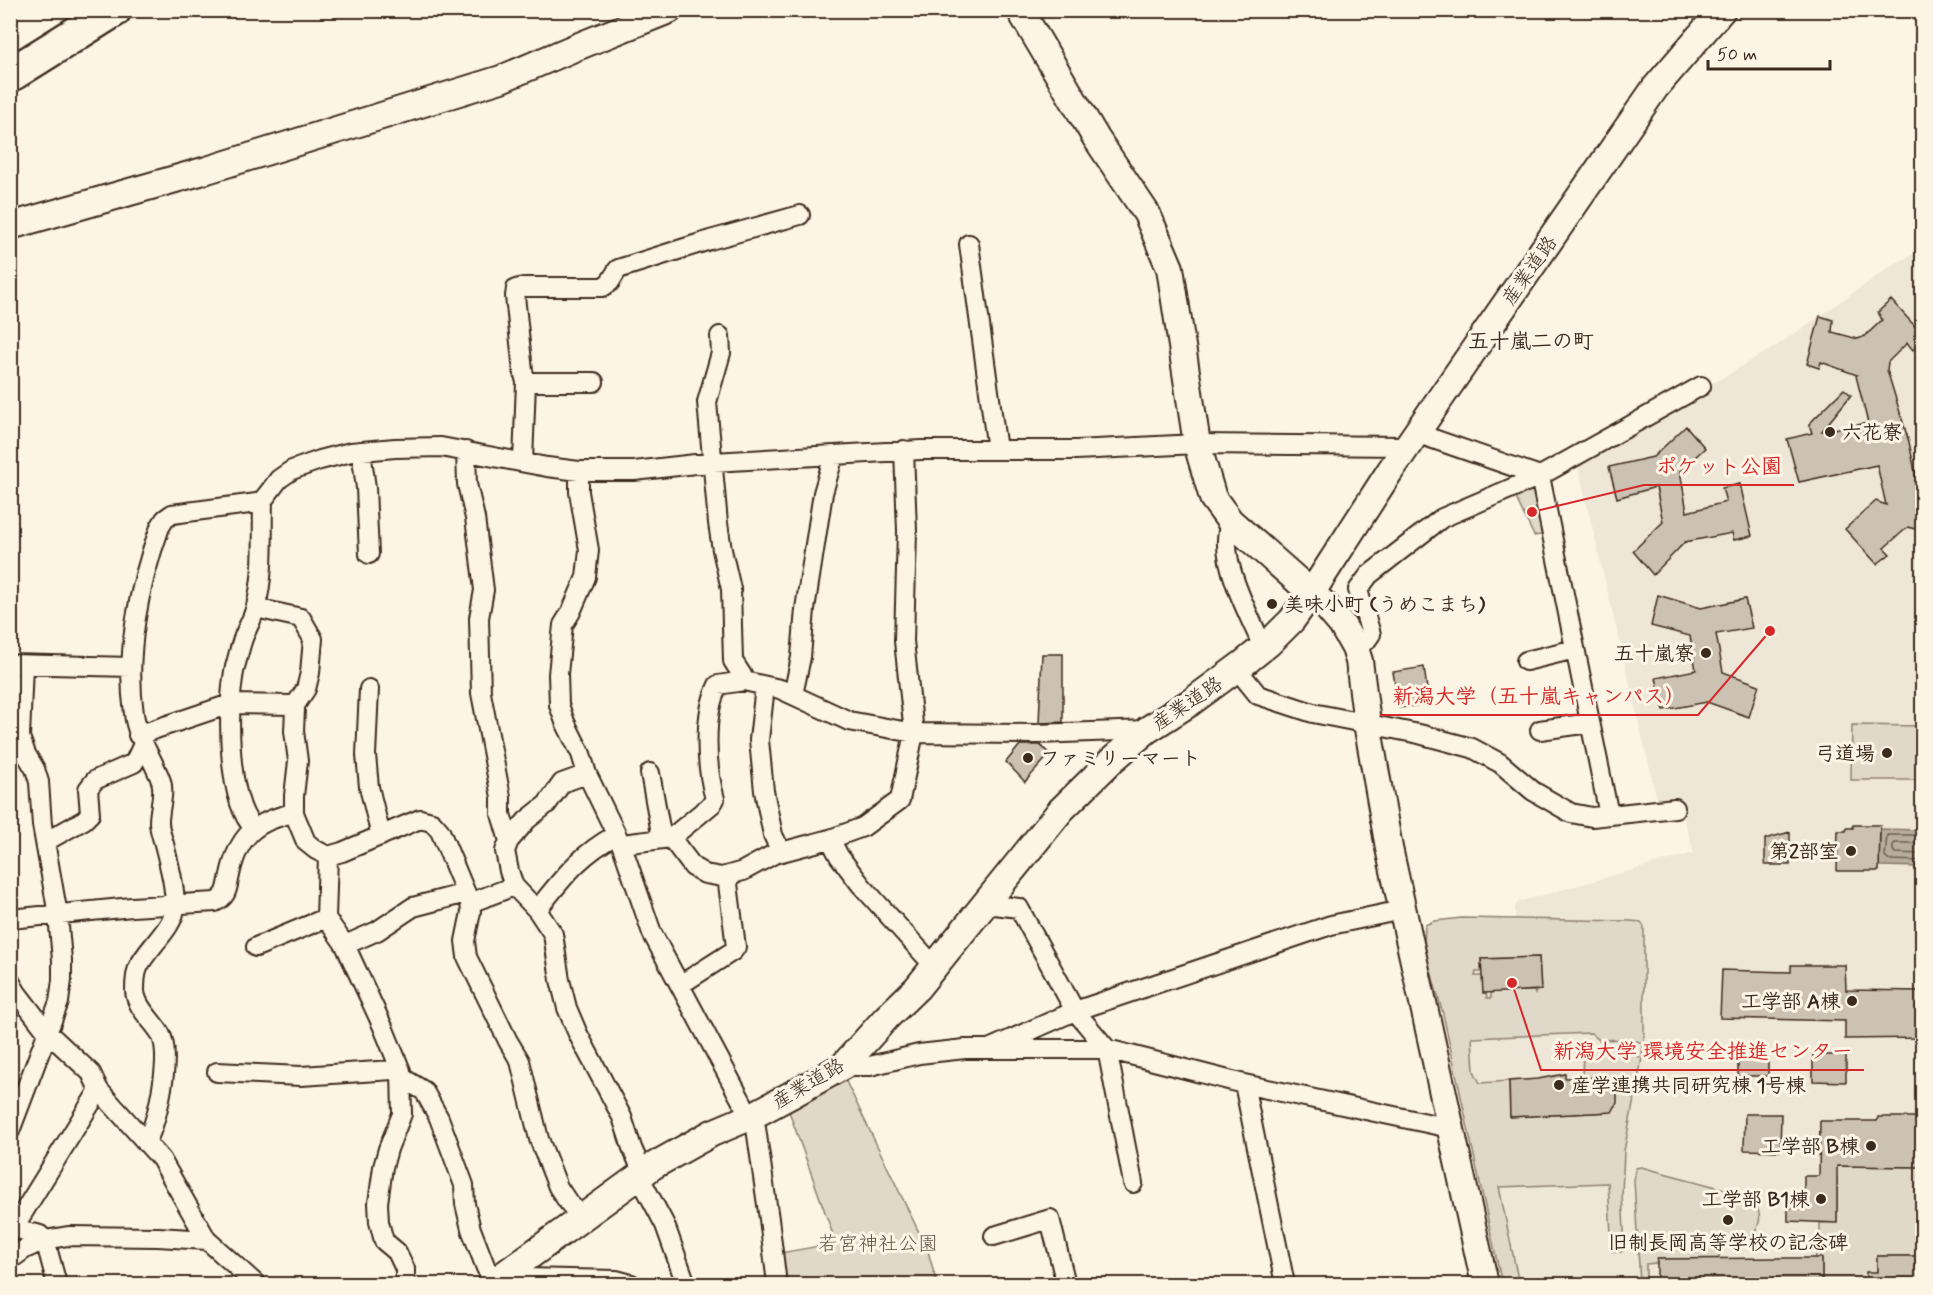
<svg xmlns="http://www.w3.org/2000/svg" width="1933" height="1295" font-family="Mynerve,'Klee One',sans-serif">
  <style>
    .built { fill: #eee6d6 }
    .green { fill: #e0d8c8; stroke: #8e8173; stroke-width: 1.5; fill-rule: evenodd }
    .water { fill: #b7ad9e; stroke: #85796b; stroke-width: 1.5 }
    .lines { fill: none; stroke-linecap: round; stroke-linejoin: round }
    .shore { stroke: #6d5e51; stroke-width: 1.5 }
    .building { fill: #ccc2b3; stroke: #3b2a1e; stroke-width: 1.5 }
    .street-casing { stroke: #3b2a1e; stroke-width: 22 }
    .secondary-casing { stroke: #3b2a1e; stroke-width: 30 }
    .highway-casing { stroke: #3b2a1e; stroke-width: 38 }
    .street { stroke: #fcf5e5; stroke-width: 18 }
    .secondary { stroke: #fcf5e5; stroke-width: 26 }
    .highway { stroke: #fcf5e5; stroke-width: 33 }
    .poi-dot { fill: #3b2a1e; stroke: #fcf5e5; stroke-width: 2 }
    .labels { text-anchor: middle; stroke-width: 6; stroke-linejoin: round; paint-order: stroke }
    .street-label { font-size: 20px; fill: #3b2a1e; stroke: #fcf5e5 }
    .poi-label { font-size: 20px; font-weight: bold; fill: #3b2a1e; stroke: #fcf5e5; text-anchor: end }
    .park-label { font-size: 20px; fill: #645648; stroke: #fcf5e5 }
    .neighbourhood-label { font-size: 21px; font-weight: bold; fill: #3b2a1e; stroke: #fcf5e5 }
    .leader { fill: none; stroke: #d62828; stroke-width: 2 }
    .callout-dot { fill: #d62828; stroke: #fcf5e5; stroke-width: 2 }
    .callout-label { font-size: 21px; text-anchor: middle; font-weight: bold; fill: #d62828; stroke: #fcf5e5; stroke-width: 6; stroke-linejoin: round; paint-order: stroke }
  </style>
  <rect width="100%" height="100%" fill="#fcf5e5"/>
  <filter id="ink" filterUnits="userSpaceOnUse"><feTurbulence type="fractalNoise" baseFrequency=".0167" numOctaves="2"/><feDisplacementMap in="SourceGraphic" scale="12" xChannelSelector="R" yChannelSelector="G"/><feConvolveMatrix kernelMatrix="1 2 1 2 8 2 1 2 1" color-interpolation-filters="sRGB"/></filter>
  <g filter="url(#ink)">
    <!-- built -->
    <path class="built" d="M1922,249V1284H1503L1443,1014L1424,947L1425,925L1434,921L1462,918L1515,919V907L1518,902L1694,853L1678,798L1657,799L1577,463L1778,345L1896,263Z"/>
    <!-- green -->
    <path class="green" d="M1534,481L1548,534L1534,536L1512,490Z
      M1852,725L1922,726V780H1851Z
      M1462,918L1631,921L1641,922L1644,927V1048L1624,1151L1622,1194L1625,1249L1621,1252L1612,1251L1608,1183L1499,1187L1519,1284H1502L1443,1014L1424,947L1425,925L1434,921ZM1539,957L1541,990L1536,991L1535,994L1534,991L1491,992V998H1487L1483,976H1475L1476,972H1481V959ZM1591,1033L1599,1040L1628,1039L1643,1043L1642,1058C1626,1051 1599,1038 1583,1050L1582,1078L1617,1091L1616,1106H1611V1112L1510,1117L1509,1081L1480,1083L1474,1071L1472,1038Z
      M841,1071L928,1251L937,1284H778L775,1254L836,1243L786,1103Z
      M1831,1166L1922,1167V1256H1877V1272L1866,1280H1822V1258H1816L1815,1250L1838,1249L1837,1239H1824L1820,1235V1223L1837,1222V1177L1831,1176Z
      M1641,1167L1739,1193C1743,1195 1748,1197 1751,1200C1765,1213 1761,1232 1744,1239C1736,1241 1727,1242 1720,1243L1719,1259H1657V1263L1646,1264V1284H1640L1634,1180L1636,1168Z"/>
    <!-- water -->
    <path class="water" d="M1880,829L1922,830V867L1879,866Z"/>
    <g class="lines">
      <!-- shore -->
      <path class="shore" d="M1922,835H1887L1885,857L1888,860L1922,861
        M1922,843H1895L1893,845V850L1895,853L1922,854"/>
    </g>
    <!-- building -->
    <path class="building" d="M1891,300L1923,335V341L1913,350L1907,343L1888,362L1887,370L1909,442L1920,496L1923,497V531L1908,527L1884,548L1890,554L1877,564L1845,529L1876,501L1886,505L1877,465L1799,482L1787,439L1812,433L1809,424L1844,389L1851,395L1822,431L1868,423L1856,376L1857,375L1821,362L1819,368L1807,364L1820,316L1833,320L1832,332L1858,339L1865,336L1882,320L1878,312Z
      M1686,426L1705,448L1680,471L1687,512L1726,502L1722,488L1740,484L1752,536L1734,540L1732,533L1685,542L1653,575L1633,551L1663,522L1656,487L1617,498L1609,467L1653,457Z
      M1658,595L1701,608L1745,599L1752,628L1716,634L1723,672L1759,685L1749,717L1707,702L1664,710L1656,678L1696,670L1690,636L1651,626Z
      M1042,654H1063V722L1039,723Z
      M1424,667L1429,704L1399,708L1393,672Z
      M1020,745H1040L1050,754L1025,782L1006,762Z
      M1853,825H1880L1879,871H1837L1838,831H1846V828H1853Z
      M1790,832V865H1765V839Z
      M1539,957L1541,990L1483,993L1481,959Z
      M1791,965H1845L1846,990L1923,991V1038L1845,1039V1021L1720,1018L1722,970L1791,972Z
      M1813,1055H1846V1082L1813,1081Z
      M1738,1057H1768V1076H1738Z
      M1565,1074V1078L1609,1077L1610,1084L1617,1091V1103L1612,1112L1510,1117L1509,1081L1538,1079Z
      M1745,1114H1781L1780,1151L1744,1150Z
      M1878,1117H1922L1923,1167L1837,1166V1223L1788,1221V1208H1804V1176H1819L1820,1121H1877Z
      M1877,1256H1923V1284H1866V1272H1877Z
      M1781,1258H1822V1284H1657V1259Z"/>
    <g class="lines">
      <!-- street casing -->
      <g class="street-casing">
        <path id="street" d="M969,244L997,450
          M720,336L721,353L707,402L718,523L722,550L731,589L733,661L742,675L744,681
          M526,382H594
          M1416,433L1540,476L1609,815
          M361,451L366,488L369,554
          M466,451L467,484L475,518L484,590L479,618L481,693L501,797V814L509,841L505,851L509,871L514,886L537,910L553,934L560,980L567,1008L578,1034L622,1117L632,1148L643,1173
          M523,462L526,382L523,371L515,296L516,289L524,287H603L610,282L618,269L710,240L800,215
          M579,471V492L589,550L586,577L571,612L563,625L558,674L559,705L565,722L581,754L587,774L622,846L652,933L756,1128L769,1219L777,1284
          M1230,521C1229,527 1227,534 1227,540C1225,571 1251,619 1263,647
          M256,608L301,618L313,639L310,673L306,689L294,707
          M1353,643L1366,641L1371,634L1358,590L1369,575L1442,518L1540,476L1701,386
          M1526,661L1575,649
          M10,664L131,667
          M1237,669L1258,695L1313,713L1419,734L1472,748L1500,763L1533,791L1571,813L1592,817L1675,808
          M765,686L759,740L764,791L773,835L781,852
          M369,689L366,755L369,787L381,836
          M793,695L801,657L805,609L823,493L834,455
          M1540,730L1590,723
          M138,735L230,704L292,705L295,709L294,731L298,761L294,796V813L306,842L316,850L328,856L342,852L420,819L432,822L440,831L470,903L514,886
          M650,773L662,839
          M254,828C226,802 227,702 235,667C238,657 240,646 244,636C248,626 254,616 256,606C265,572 262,535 263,500
          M671,838L693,867L705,874L722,877L743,871L774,854L830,839L863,827L900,800L914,733L904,641L907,531L904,450
          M830,839L839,856L861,885L935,967
          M509,841L527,820L547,804L562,783L587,774
          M45,842L84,820L90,814L88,789L95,780L134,763L143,744
          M622,846L630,843L671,838L712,804L715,799C706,768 703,715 718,685L744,681L780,689L849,721L914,733L1036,734L1147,730
          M328,856L326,918L345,945L383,1027L401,1071L402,1114L388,1149L383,1167L378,1203L379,1222L384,1241L397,1252L405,1269V1284
          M470,903L471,912L465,941L467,957L508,1041L520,1061L539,1139L558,1187L568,1202L582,1218
          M986,904L1019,908L1075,1011L1107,1049L1133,1183
          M537,910C563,878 579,855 616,835
          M10,919L132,907L215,902C228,896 227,888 230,875C238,836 255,821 294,813
          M345,945L377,931L413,907L466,893
          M256,947L326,918
          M10,981L17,993L47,1032L91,1073L99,1090L161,1159L207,1240
          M680,985L733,951L736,947L727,876
          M991,1048L1075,1011L1331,925L1402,910
          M843,1066H870L919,1054L965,1049H1107L1244,1084
          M217,1072L301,1076L393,1070L399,1067
          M401,1077L424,1091L439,1118L464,1185L465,1204L471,1229L486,1268L496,1281
          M10,1131L59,1002L62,980V960L58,915L42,825L39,782L35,769L26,754L20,737L23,665
          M146,1143C157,1121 173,1055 160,1033C152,1020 136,1007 135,991C135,983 135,975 138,968C145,950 175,927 175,907C175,886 169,864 164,844C162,837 159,829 159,822C159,809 165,793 161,781C153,758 137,739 134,714C125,653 139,585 160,527L165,519L172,514L257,503L263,500L279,479L292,470L320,460L351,452L395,448L441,447L547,467L579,471H634L713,462L921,450H1076L1197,444L1407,446
          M639,1176L665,1225L686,1284
          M10,1227L40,1235L45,1240L57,1284
          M13,1229L99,1090
          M994,1236L1050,1219L1066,1284
          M10,1260L25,1249L45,1240L68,1236L158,1237L207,1240L256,1284
          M511,1270L518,1277L525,1278L616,1280L631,1284
          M1285,1284L1244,1084L1450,1128"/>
      </g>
      <!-- secondary casing -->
      <g class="secondary-casing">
        <path id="secondary" d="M1020,10L1096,138L1147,214L1170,268L1197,444L1213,498L1230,521L1325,605L1342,625L1355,648L1359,661L1367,723L1389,848L1485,1284
          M10,226L207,170L501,79L574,48L669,10
          M491,1284L653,1166L712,1133L750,1117L791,1095L843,1066L886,1018L917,988L1061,810L1111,761L1147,730L1191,702L1244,663L1269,643L1292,620L1312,592L1390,471L1655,88L1722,10"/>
      </g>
      <!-- highway casing -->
      <g class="highway-casing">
        <path id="highway" d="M10,75L114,10"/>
      </g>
      <!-- street -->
      <use href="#street" class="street"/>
      <!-- secondary -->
      <use href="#secondary" class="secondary"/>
      <!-- highway -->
      <use href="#highway" class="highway"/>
    </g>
  </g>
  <!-- markers -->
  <g class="poi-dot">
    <circle cx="1830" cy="432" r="6"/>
    <circle cx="1272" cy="604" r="6"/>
    <circle cx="1706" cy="653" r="6"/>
    <circle cx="1887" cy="753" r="6"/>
    <circle cx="1028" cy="758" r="6"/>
    <circle cx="1851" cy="851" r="6"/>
    <circle cx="1852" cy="1001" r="6"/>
    <circle cx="1559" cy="1085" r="6"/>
    <circle cx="1871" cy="1146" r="6"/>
    <circle cx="1821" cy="1199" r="6"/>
    <circle cx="1728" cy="1220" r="6"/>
  </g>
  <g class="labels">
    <!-- street labels -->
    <g class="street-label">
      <text transform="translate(1529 270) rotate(-55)" y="7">産業道路</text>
      <text transform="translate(1187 703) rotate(-34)" y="7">産業道路</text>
      <text transform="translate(808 1083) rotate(-31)" y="7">産業道路</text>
    </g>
    <!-- poi labels -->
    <g class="poi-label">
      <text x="1842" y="439" text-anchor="start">六花寮</text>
      <text x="1284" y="611" text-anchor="start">美味小町 (うめこまち)</text>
      <text x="1694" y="660">五十嵐寮</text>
      <text x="1875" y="760">弓道場</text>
      <text x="1040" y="765" text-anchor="start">ファミリーマート</text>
      <text x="1839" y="858">第2部室</text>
      <text x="1840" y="1008">工学部 A棟</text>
      <text x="1571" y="1092" text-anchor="start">産学連携共同研究棟 1号棟</text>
      <text x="1859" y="1153">工学部 B棟</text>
      <text x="1809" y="1206">工学部 B1棟</text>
      <text x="1728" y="1249" text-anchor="middle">旧制長岡高等学校の記念碑</text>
    </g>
    <!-- park labels -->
    <g class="park-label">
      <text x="878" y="1250">若宮神社公園</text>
    </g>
    <!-- neighbourhood labels -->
    <g class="neighbourhood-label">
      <text x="1531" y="348">五十嵐二の町</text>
    </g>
  </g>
  <!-- callouts -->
  <path class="leader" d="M1532 512L1644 485H1794M1770 631L1698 715H1380M1512 983L1541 1070H1864"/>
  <g class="callout-dot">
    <circle cx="1532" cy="512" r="6"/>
    <circle cx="1770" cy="631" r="6"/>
    <circle cx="1512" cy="983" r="6"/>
  </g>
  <g class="callout-label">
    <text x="1719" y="473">ポケット公園</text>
    <text x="1539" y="703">新潟大学（五十嵐キャンパス）</text>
    <text x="1703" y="1058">新潟大学 環境安全推進センター</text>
  </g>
  <!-- margin -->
  <rect width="1933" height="1295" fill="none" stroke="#fcf5e5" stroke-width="36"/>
  <rect x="18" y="18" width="1897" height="1259" fill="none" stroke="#3b2a1e" stroke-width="2" filter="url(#ink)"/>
  <!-- scale -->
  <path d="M1708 60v9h122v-9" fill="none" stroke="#3b2a1e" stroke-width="3"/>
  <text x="1717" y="60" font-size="18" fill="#3b2a1e" stroke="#fcf5e5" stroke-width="4.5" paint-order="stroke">50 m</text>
</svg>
